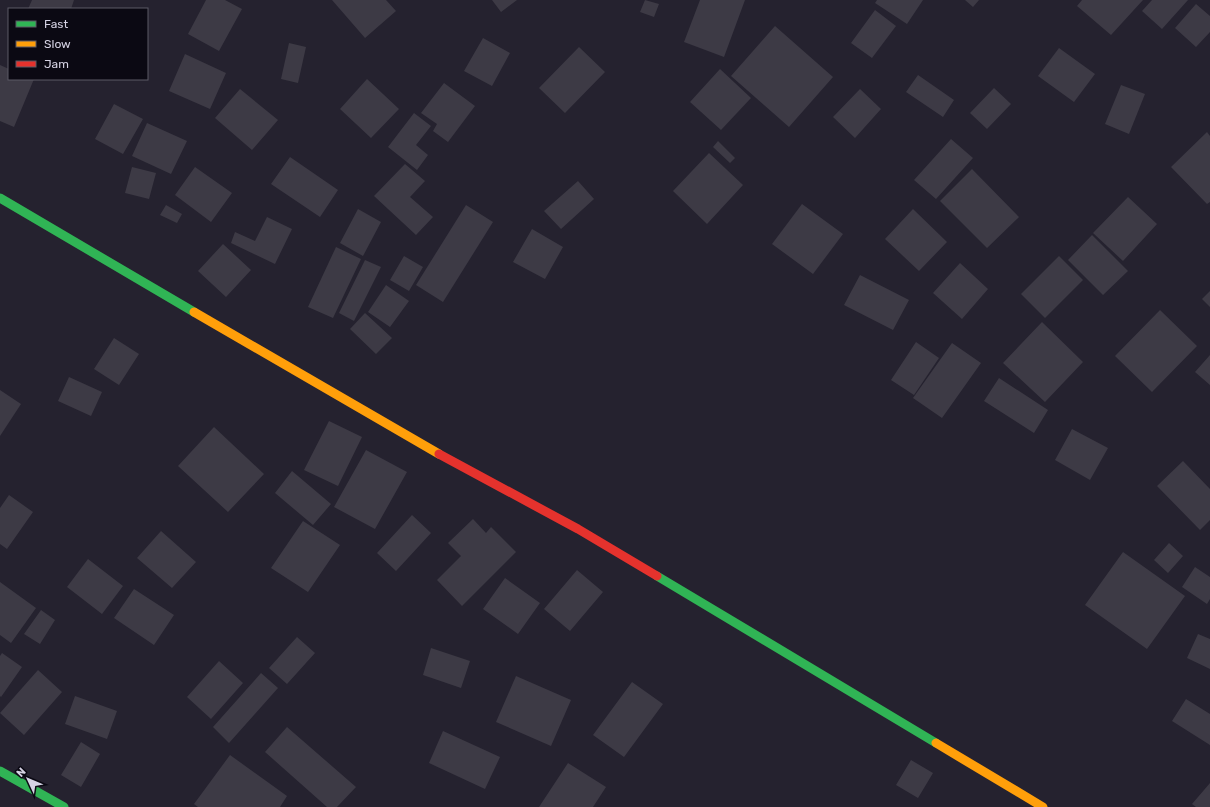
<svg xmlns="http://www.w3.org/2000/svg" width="1210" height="807" font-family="Rubik,sans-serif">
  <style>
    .building { fill: #3d3a45 }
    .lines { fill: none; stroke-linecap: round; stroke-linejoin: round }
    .fast { stroke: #30b455; stroke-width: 9 }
    .slow { stroke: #ff9f0a; stroke-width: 9 }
    .jam { stroke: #e5322d; stroke-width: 9 }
  </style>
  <rect width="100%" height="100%" fill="#25222f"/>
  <!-- building -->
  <path class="building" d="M32,0H74L71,9H28Z
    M206,0H225L242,9L219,51L188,34Z
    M332,0H386L396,11L365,38Z
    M492,0H517L501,12Z
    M645,0L659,4L654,17L640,12Z
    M700,0H745L724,57L684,42Z
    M877,0H923L907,24L875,3Z
    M965,0H979L973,7Z
    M1082,0H1143L1111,35L1077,6Z
    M1152,0H1188L1162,29L1142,11Z
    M1196,4L1210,16V32L1196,47L1175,28Z
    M875,10L896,26L872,58L851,43Z
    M775,26L833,77L789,127L731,76Z
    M483,38L510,53L492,86L464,71Z
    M289,43L306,47L298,83L281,79Z
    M579,47L605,72L565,113L539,88Z
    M1059,48L1095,74L1074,102L1038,76Z
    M185,54L226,73L210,109L169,91Z
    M0,65L9,69V79H34L14,127L0,121Z
    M720,69L751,98L721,130L690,102Z
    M918,75L954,100L943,117L906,92Z
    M367,79L399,109L371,138L340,109Z
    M444,83L475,106L448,142L433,131L437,124L421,113Z
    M1121,85L1145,94L1129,134L1105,124Z
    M994,88L1011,104L987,129L970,113Z
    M240,89L278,120L252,150L215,118Z
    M860,89L881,109L855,138L833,117Z
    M114,104L143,119L123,154L95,139Z
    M414,113L431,126L416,145L428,155L417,170L388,147Z
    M147,123L187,141L171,174L132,156Z
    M1207,132L1210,136V202L1207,204L1171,167Z
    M951,139L973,158L936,199L914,180Z
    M718,141L735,158L730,163L713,147Z
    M709,153L743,185L707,224L673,191Z
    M290,157L338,190L320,217L271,184Z
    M405,164L425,181L410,197L433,217L416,235L374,196Z
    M132,167L156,173L149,199L125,193Z
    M195,167L232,193L211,222L175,195Z
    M972,169L1019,217L987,248L940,201Z
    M578,181L594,199L561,229L544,211Z
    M1128,197L1157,224L1123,261L1093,233Z
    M802,204L843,234L813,274L772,244Z
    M166,205L182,214L177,223L160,215Z
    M466,205L493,222L443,302L416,285Z
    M358,209L381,222L363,256L340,243Z
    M913,209L947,242L919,271L885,239Z
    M267,217L292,229L275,264L231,243L235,232L255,241Z
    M532,229L563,247L545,279L513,262Z
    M1092,235L1128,271L1103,295L1068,260Z
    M223,244L251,270L226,297L198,271Z
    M336,247L361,259L333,318L308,307Z
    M404,256L423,267L409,291L390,280Z
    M1059,256L1083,280L1045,318L1021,294Z
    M365,260L381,267L354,321L339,313Z
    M960,263L988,289L962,319L933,293Z
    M860,275L909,300L893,330L844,305Z
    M386,285L409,301L390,327L368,312Z
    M1210,291V307L1202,299Z
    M1160,310L1197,346L1152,392L1115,356Z
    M365,313L392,338L376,354L350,329Z
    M1042,322L1083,362L1045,402L1003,363Z
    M114,338L139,354L119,385L94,369Z
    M916,342L939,358L914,395L891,380Z
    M952,343L981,363L942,418L913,398Z
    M1210,355V385L1195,372Z
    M69,377L102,392L91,416L58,401Z
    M999,378L1048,410L1034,433L984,401Z
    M0,390L21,404L0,436Z
    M329,421L362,437L338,486L304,470Z
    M214,427L264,474L228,512L178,466Z
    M1072,429L1108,448L1090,480L1055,460Z
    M366,450L407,472L375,529L334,507Z
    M1183,461L1210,489V520L1200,530L1157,486Z
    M292,471L331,504L313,525L275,493Z
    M9,495L33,512L7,549L0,544V508Z
    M412,515L431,533L396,571L377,553Z
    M473,519L486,533L491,527L516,552L462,606L437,580L461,556L448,543Z
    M303,521L340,545L308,592L271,568Z
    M161,531L196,562L172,588L137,558Z
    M1169,543L1183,556L1168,573L1154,560Z
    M1123,552L1185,596L1147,649L1085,605Z
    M88,559L123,586L102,614L67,587Z
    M1195,567L1210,577V599L1207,604L1182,587Z
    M577,570L603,592L570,631L544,609Z
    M505,578L540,603L518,634L483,609Z
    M0,582L36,608L11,643L0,635Z
    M134,589L174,615L154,645L114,618Z
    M41,610L55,620L40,644L24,634Z
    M1198,634L1210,639V669L1187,658Z
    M297,637L315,653L287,684L269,668Z
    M431,648L470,661L461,688L423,675Z
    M2,653L22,667L1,697L0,696V656Z
    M219,661L243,683L211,719L187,697Z
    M38,670L62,692L24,735L0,713Z
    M261,673L278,688L229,743L213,727Z
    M516,676L571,700L551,746L496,722Z
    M632,682L663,704L624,757L593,735Z
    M75,696L117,711L107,739L65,724Z
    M1186,699L1210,714V745L1172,721Z
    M287,727L356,787L337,807H327L265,752Z
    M443,731L500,757L485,789L429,763Z
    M81,742L100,754L81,787L61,775Z
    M230,755L287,796L280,807H198L194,804Z
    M911,760L933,773L918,798L896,785Z
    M568,763L606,787L593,807H539Z
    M1210,783V807H1196L1192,804Z"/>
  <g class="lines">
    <!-- fast -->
    <path class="fast" d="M0,198L194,312
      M657,576L936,743
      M0,771L64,807"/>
    <!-- slow -->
    <path class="slow" d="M194,312L439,454
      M936,743L1043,807"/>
    <!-- jam -->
    <path class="jam" d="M439,454L578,529L657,576"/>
  </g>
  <!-- legend -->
  <rect x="8" y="8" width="140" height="72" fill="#0b0913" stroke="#5c5a67"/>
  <rect x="16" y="21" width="20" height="6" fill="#30b455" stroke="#5c5a67"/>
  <text x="44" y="28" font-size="12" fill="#d6d3e4">Fast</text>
  <rect x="16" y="41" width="20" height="6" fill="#ff9f0a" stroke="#5c5a67"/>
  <text x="44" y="48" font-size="12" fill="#d6d3e4">Slow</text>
  <rect x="16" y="61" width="20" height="6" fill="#e5322d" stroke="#5c5a67"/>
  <text x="44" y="68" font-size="12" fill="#d6d3e4">Jam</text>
  <!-- north arrow -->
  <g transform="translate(28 779) rotate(314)" stroke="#0b0913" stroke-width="3" paint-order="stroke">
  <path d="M0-3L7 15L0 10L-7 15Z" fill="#d6d3e4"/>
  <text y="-6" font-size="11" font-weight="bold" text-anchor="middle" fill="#d6d3e4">N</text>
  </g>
</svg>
